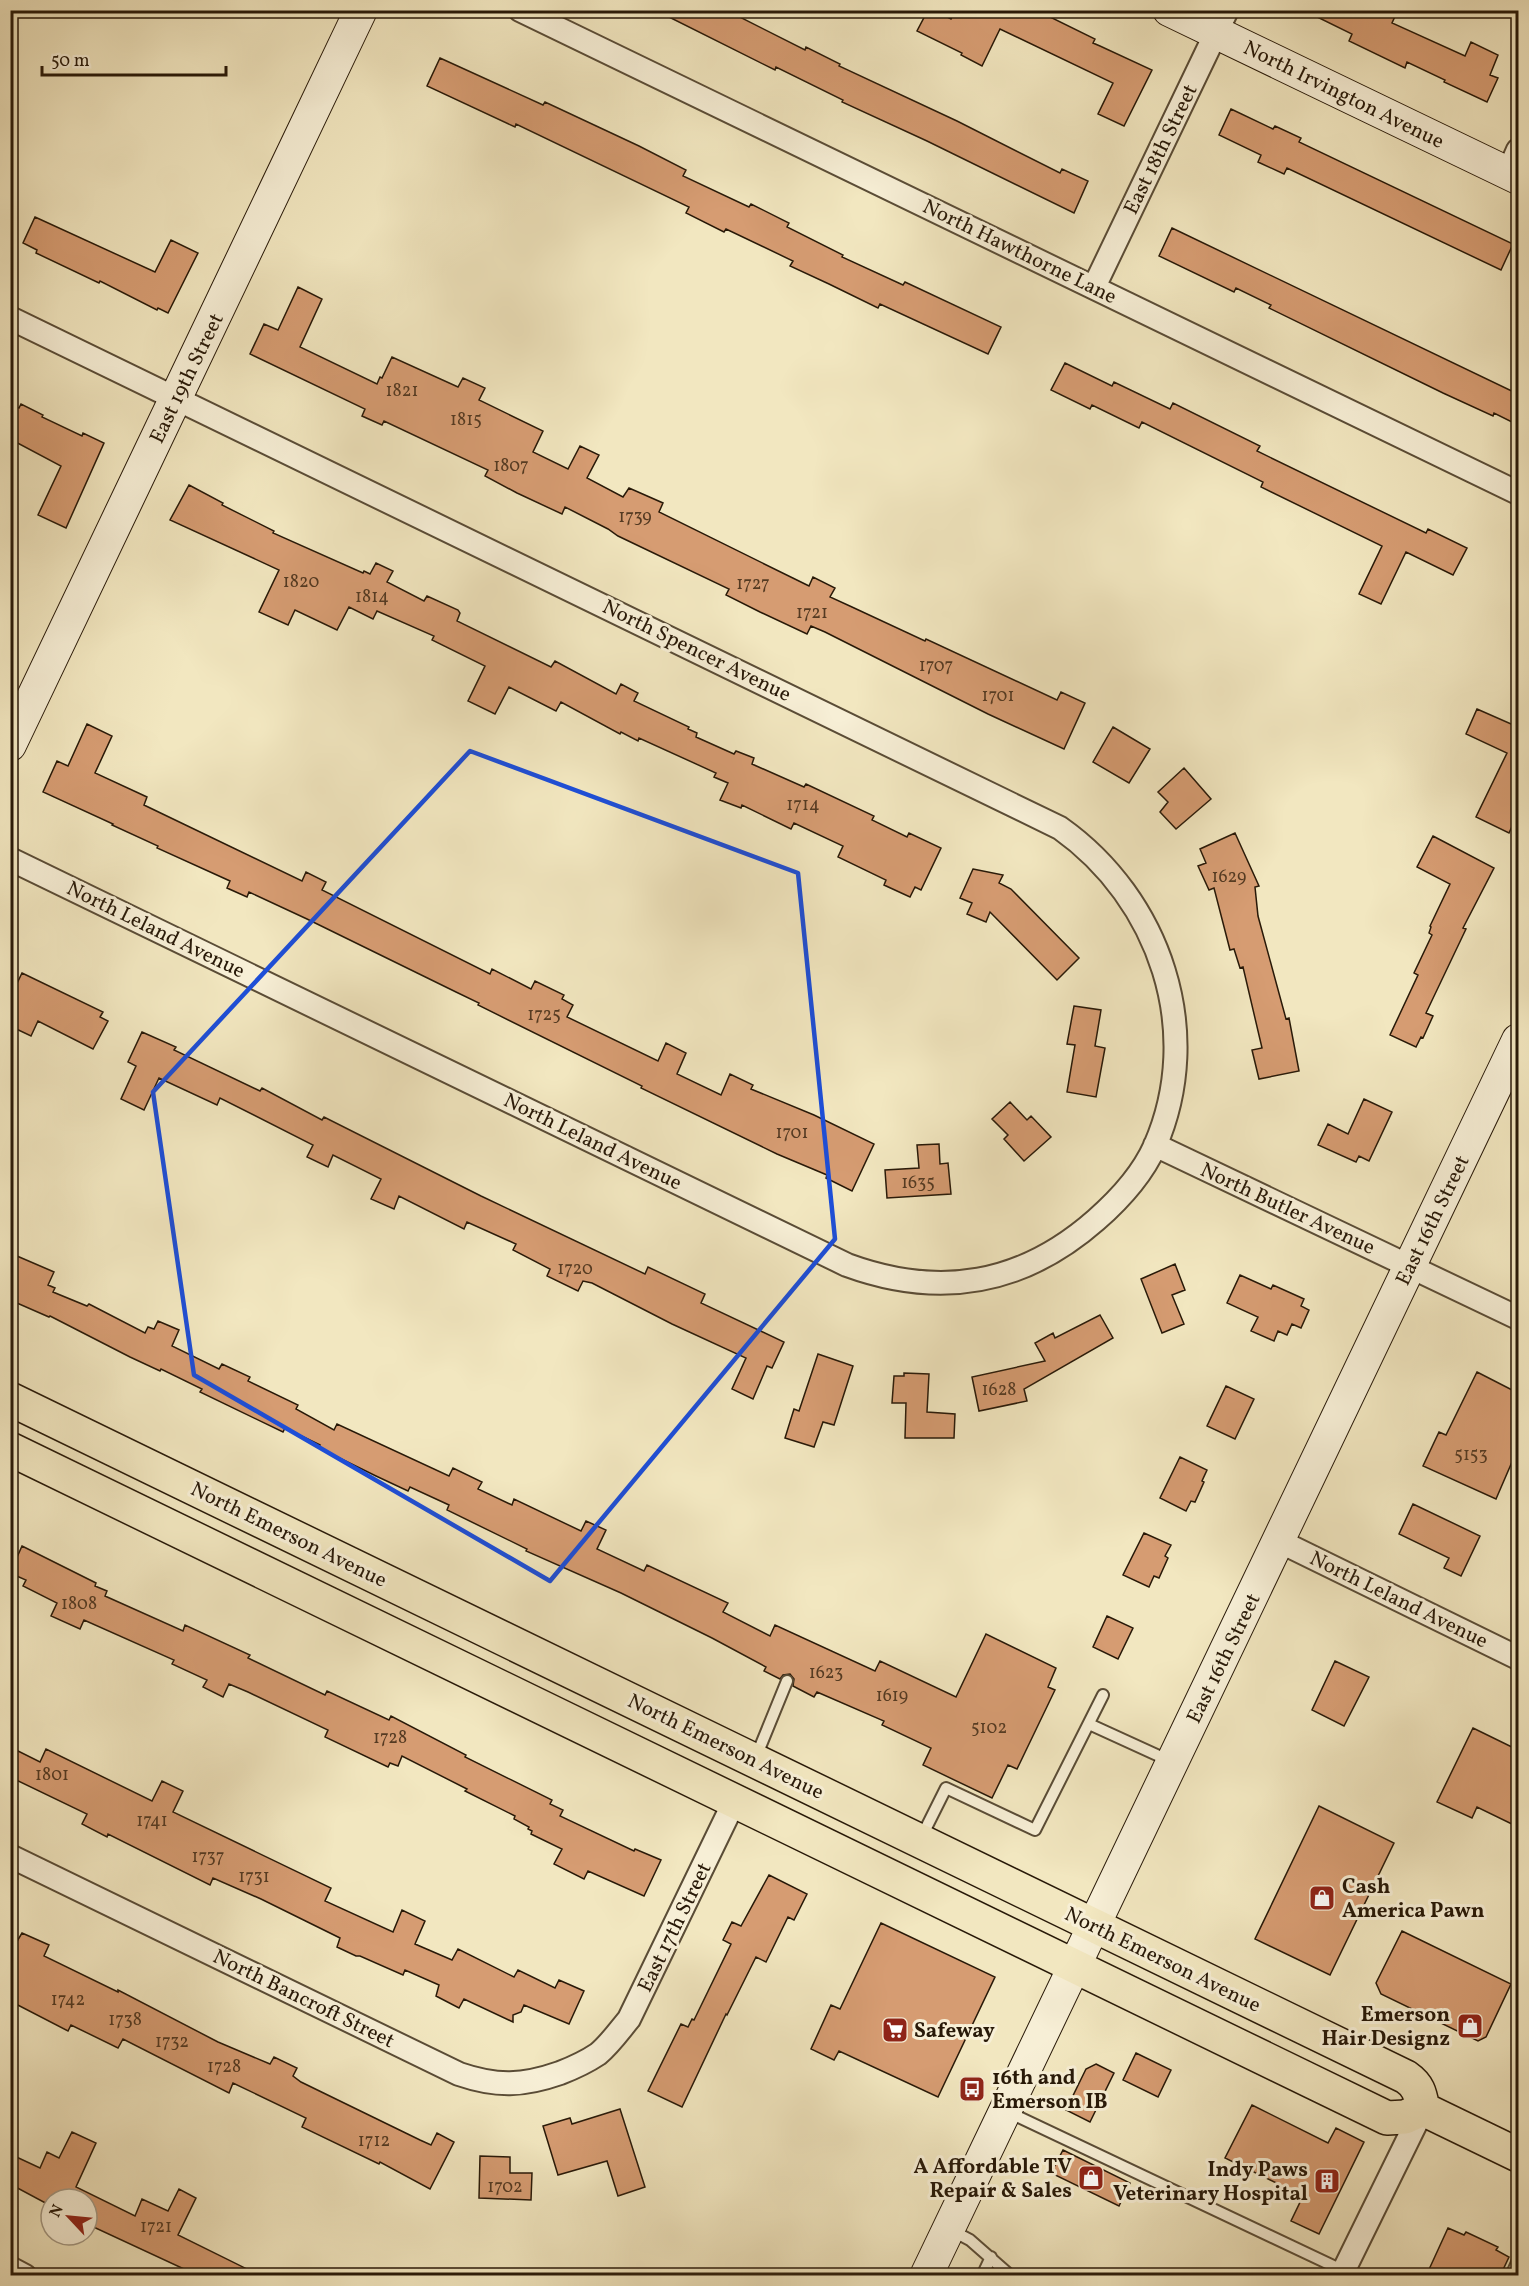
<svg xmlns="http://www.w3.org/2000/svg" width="1529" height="2286" font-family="Vollkorn,serif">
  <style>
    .building { fill: #d69c72; stroke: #281908; stroke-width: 1.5 }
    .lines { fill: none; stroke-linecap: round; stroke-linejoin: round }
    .lane-casing { stroke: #5a4c36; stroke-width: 14 }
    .street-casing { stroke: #5a4c36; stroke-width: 26 }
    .secondary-casing { stroke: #281908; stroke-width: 34 }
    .primary-casing { stroke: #281908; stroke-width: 36 }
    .lane { stroke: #f7efd6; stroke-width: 10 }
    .street { stroke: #f7efd6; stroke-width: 22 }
    .secondary { stroke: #f7efd6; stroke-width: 32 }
    .primary { stroke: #f2e7c0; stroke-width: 33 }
    .marked { fill: none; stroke: #1d4ed8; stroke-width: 4.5; stroke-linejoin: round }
    .labels { text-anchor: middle; stroke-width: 6; stroke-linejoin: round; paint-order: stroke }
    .number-label { font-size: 18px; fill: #543a22 }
    .street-label { font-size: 21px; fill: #281908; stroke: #f7efd6 }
    .poi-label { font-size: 21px; font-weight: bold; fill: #281908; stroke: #f7efd6; text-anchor: start }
  </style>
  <rect width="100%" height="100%" fill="#f2e7c0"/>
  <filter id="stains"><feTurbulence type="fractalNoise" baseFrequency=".00333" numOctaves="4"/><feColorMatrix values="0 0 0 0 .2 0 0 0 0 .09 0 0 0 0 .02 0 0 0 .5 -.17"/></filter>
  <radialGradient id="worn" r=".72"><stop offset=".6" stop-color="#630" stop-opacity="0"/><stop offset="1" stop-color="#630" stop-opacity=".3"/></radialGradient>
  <!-- building -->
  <path class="building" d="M655,10H726L805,50L806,47L840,64L839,66L957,121L1060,173L1062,169L1088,181L1074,213L927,141L842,102L843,100L776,67L775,70Z
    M928,10H934L951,19L955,10H1036L1095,39L1093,43L1100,46L1152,70L1124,126L1098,114L1113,83L1000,29L982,66L961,55L962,53L917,31Z
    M1303,10H1398L1392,23L1465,56L1471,42L1498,55L1490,75L1498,78L1487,102L1444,82L1445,80L1407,62L1405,68L1349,41L1352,34Z
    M440,58L543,105L545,102L639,146L686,170L683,176L749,207L751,204L789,223L787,227L843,255L842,257L903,285L905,282L1001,327L988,354L880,304L878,308L829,284L790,266L793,261L726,229L724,232L686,213L689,207L516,124L515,127L427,86Z
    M1231,109L1273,129L1275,126L1301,138L1299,142L1513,244L1501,270L1287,168L1284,174L1258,162L1261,155L1219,135Z
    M35,217L155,272L171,240L198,253L168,313L158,308L157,310L100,281L99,283L36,253L37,250L23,243Z
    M1172,228L1518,394V425L1494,413L1493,416L1443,393L1269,308L1271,305L1236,288L1234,292L1159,256Z
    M298,287L322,299L300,347L377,384L380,377L382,378L392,357L458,387L463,378L485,388L479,400L543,431L533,452L568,469L580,446L599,455L587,478L623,497L629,488L663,503L659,512L805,584L809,586L813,577L835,588L830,597L852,607L925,641L926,639L1057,700L1061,692L1085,703L1064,749L988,714L825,632L811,626L807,634L760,612L726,595L729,589L618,536L608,529L565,507L562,514L517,493L485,476L488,470L384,421L382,425L362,416L365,409L250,354L264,324L278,330Z
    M1065,363L1112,386L1114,382L1170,409L1173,403L1260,446L1257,451L1426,533L1428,529L1467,548L1453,575L1406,552L1381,604L1359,594L1382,546L1261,487L1263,482L1142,422L1139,428L1092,405L1090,409L1051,390Z
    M10,404L19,408L21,404L43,415L42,417L82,436L83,433L104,443L66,528L38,515L61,466L10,439Z
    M189,485L223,503L222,505L274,531L273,533L363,573L364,571L370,574L376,563L393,571L387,582L424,601L427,596L458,610L460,613L457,621L551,667L555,661L616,694L621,684L638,693L634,701L689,727L688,729L697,733L696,737L734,754L736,751L754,758L752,764L804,787L806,784L874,816L872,820L907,837L909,833L941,848L921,890L915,887L910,897L884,885L886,880L838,857L843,846L794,823L791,829L742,805L741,808L720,800L728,783L714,777L716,773L639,738L638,741L621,732L620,734L561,702L556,711L509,687L495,714L468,701L485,666L432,640L434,636L377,611L373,619L349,607L337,630L295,610L288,625L259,612L279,570L170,520Z
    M1477,709L1518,727V813L1509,833L1476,817L1507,753L1466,734Z
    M87,724L112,736L95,773L147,797L144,805L302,881L306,872L326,882L322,890L490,974L492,969L531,989L535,981L564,995L562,999L573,1005L567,1017L658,1061L666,1043L686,1053L677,1074L721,1095L730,1074L753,1085L751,1089L814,1115L874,1144L852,1191L826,1178L827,1175L777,1154L641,1088L642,1086L478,1005L479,1003L456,992L307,919L249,892L247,897L227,888L230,881L157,848L158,846L112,825L113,824L43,792L57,761L68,766Z
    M1113,727L1150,749L1129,783L1093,762Z
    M1184,768L1211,799L1176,829L1160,812L1168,802L1158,792Z
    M1235,833L1259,886L1255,887L1258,916L1286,1019L1289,1018L1299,1071L1259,1079L1252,1050L1262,1048L1243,967L1240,968L1234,949L1230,950L1214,888L1209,890L1198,866L1206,863L1200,849Z
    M1433,836L1494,868L1463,928L1466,929L1426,1013L1433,1016L1423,1038L1421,1037L1416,1047L1390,1035L1418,975L1414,973L1432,935L1429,933L1431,927L1430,926L1450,884L1417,867Z
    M973,869L1003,875L999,883L1011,889L1079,958L1057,980L990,912L986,922L967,914L972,903L960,898Z
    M22,973L103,1012L100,1017L108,1021L93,1049L38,1021L31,1036L10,1026V998Z
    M1074,1006L1101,1010L1095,1046L1105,1048L1096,1097L1067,1092L1075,1045L1067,1044Z
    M142,1032L176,1047L174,1050L260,1091L262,1088L322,1120L324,1117L481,1196L645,1274L648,1267L705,1294L701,1303L784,1342L772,1368L767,1366L753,1399L732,1389L746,1358L672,1324L592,1283L583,1281L578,1291L547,1276L550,1269L513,1250L516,1244L467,1222L464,1229L399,1196L394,1209L371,1199L381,1179L333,1155L328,1167L307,1157L313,1145L220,1098L217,1105L159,1078L144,1110L121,1099L136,1066L128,1062Z
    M1364,1099L1392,1112L1369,1161L1359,1156L1356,1162L1318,1145L1328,1124L1348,1134Z
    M1010,1102L1027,1120L1031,1116L1051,1137L1024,1161L1004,1139L1008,1135L992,1119Z
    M939,1144L940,1164L948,1163L951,1194L887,1198L885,1170L919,1168L917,1145Z
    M10,1253L54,1272L48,1285L55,1288L53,1292L87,1306L89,1304L145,1333L148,1327L154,1329L158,1321L179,1330L172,1346L219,1369L222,1364L250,1377L248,1381L298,1405L296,1409L334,1430L337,1424L449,1476L453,1468L482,1482L478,1489L512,1505L514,1499L581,1531L586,1521L606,1530L597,1549L644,1571L647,1565L728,1603L723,1612L770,1636L775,1625L875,1671L880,1661L956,1697L986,1634L1056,1668L1048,1687L1055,1690L1017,1769L1008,1765L992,1798L923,1765L931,1748L882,1725L884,1721L817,1692L814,1697L793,1686L794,1679L790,1674L783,1675L780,1679L764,1671L766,1667L712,1638L621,1593L526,1551L527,1549L447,1510L449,1505L410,1487L408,1491L376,1476L319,1448L320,1445L285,1428L283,1432L200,1392L202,1389L161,1369L160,1371L130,1357L50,1316L49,1317L10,1300Z
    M1175,1264L1185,1290L1172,1295L1184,1324L1162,1333L1141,1279Z
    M1240,1275L1271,1289L1273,1285L1304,1299L1301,1306L1309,1310L1301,1328L1292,1324L1287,1335L1278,1331L1274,1341L1251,1331L1258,1317L1227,1303Z
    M1100,1315L1113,1338L1024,1389L1027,1401L979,1411L972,1377L1045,1361L1035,1343L1053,1333L1055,1338Z
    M818,1354L853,1366L834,1425L823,1422L814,1447L785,1438L794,1409L799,1411Z
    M1477,1372L1518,1393V1448L1496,1499L1423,1466L1439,1432L1446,1435Z
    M904,1373L929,1374L927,1412L955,1414L954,1438H905L906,1403H892L894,1376H904Z
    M1226,1386L1254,1399L1235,1439L1207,1426Z
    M1180,1457L1207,1470L1202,1481L1204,1482L1195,1502L1191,1501L1186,1511L1160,1498Z
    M1413,1504L1480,1536L1461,1576L1444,1568L1449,1558L1399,1534Z
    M1144,1533L1171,1545L1165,1556L1168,1558L1159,1578L1154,1576L1149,1587L1123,1575Z
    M22,1546L96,1583L95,1586L107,1591L105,1596L183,1631L185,1625L250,1655L248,1658L325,1695L327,1691L389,1720L391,1716L466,1755L465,1757L552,1800L550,1804L563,1810L560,1816L634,1851L635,1849L661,1860L644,1896L588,1871L584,1879L554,1864L562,1849L531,1834L532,1831L528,1829L529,1827L514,1819L515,1816L465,1791L467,1789L402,1756L398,1766L390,1763L388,1767L325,1737L328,1730L248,1692L229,1684L223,1697L203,1687L207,1680L172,1664L174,1660L84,1620L80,1629L51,1616L57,1603L23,1586L26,1580L10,1573Z
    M1107,1616L1133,1628L1118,1659L1093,1647Z
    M1335,1661L1369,1677L1344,1726L1312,1710Z
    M1473,1728L1518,1750V1827L1477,1807L1472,1818L1437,1802Z
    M10,1747L40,1762L46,1749L152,1801L162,1781L183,1791L173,1812L331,1888L325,1901L393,1932L402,1910L425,1921L415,1944L452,1960L458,1949L514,1977L518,1970L555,1988L559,1980L584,1991L569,2024L524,2005L521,2012L513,2015V2022L464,1999L459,2008L436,1996L439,1985L405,1970L403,1975L360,1956H356L337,1947L340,1938L261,1899L213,1878L210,1885L108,1834L107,1837L82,1824L87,1814L10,1777Z
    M1319,1806L1394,1843L1330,1975L1255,1939Z
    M769,1875L807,1894L794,1920L788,1917L766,1962L756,1957L727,2015L726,2014L682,2107L648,2091L681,2024L688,2027L692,2019L694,2020L731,1944L723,1940L732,1922L741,1926Z
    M881,1923L995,1977L938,2097L839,2051L834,2060L811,2049L831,2005L840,2009Z
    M1402,1931L1511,1984L1486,2037L1478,2041L1381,1994L1376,1983Z
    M22,1933L49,1945L44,1956L118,1992V1990L218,2042L270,2064L274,2057L297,2068L293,2076L301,2082L420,2140L431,2145L437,2133L454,2142L430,2189L380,2162L379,2164L302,2127L306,2118L233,2083L229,2093L123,2039L118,2048L71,2025L68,2031L10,2001V1953Z
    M1136,2053L1171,2070L1158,2097L1123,2080Z
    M1096,2064L1114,2073L1090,2122L1066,2110L1086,2069Z
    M1252,2105L1328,2143L1336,2128L1364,2142L1319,2234L1291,2221L1303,2196L1225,2158Z
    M620,2109L645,2187L618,2196L607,2161L558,2175L543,2126L570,2118L572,2124Z
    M72,2132L96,2143L76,2187L135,2216L142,2199L168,2211L179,2189L196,2198L178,2235L261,2276H199L87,2224V2199H51V2206L10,2184V2154L40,2168L47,2152L59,2158Z
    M1063,2150L1130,2183L1119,2206L1051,2173Z
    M480,2156L510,2157V2173H532L531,2200L479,2198Z
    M1448,2228L1464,2235L1466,2232L1498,2247L1496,2250L1509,2257L1500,2276H1426Z"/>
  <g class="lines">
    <!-- lane casing -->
    <g class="lane-casing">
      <path id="lane" d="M1089,1724L1170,1761
        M756,1757L787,1681
        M921,1838L946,1788L1035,1830L1103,1695
        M1008,2112L1344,2271
        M951,2230L970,2240L1011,2276
        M982,2276L991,2257
        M1511,2276L1518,2260"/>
    </g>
    <!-- street casing -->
    <g class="street-casing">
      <path id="street" d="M520,10L1518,493
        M1508,173L1518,150
        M1094,287L1227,10
        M10,318L1060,828C1160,899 1205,1031 1155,1146C1142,1175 1120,1199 1096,1220C1022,1285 940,1299 847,1265L10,859
        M1155,1145L1518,1318
        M1279,1541L1518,1658
        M10,1856L459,2074C497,2087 523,2086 560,2073C573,2068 586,2062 598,2054C610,2044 619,2031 629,2019L735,1800
        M10,2268L25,2276
        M1341,2276L1423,2109"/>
    </g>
    <!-- secondary casing -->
    <g class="secondary-casing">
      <path id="secondary" d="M1169,10L1518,178
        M10,745L361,10
        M926,2276L1518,1040"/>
    </g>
    <!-- primary casing -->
    <g class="primary-casing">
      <path id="primary" d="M10,1399L1406,2077C1419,2086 1420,2094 1423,2109
        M10,1449L1387,2118L1405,2117L1423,2109
        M1423,2109L1518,2155"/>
    </g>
    <!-- lane -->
    <use href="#lane" class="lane"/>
    <!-- street -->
    <use href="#street" class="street"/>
    <!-- secondary -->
    <use href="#secondary" class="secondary"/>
    <!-- primary -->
    <use href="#primary" class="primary"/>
  </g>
  <!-- marked area -->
  <path class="marked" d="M470,751L798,873L835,1239L550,1581L194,1375L153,1092Z"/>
  <!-- icons -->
  <defs>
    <g id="shop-square" transform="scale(1.35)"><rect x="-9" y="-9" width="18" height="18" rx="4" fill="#8f2418" stroke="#f7efd6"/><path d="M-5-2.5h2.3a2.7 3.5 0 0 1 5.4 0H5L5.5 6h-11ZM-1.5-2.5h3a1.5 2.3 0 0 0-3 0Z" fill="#fff"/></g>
    <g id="supermarket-square" transform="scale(1.35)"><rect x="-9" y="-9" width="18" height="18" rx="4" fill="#8f2418" stroke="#f7efd6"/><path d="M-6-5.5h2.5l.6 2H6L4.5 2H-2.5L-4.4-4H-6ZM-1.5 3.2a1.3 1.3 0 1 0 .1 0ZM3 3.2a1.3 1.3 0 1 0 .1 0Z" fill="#fff"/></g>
    <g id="bus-square" transform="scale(1.35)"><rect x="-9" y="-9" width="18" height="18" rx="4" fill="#8f2418" stroke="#f7efd6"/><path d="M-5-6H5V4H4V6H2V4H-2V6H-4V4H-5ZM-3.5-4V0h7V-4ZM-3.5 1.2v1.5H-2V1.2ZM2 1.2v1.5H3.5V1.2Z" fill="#fff"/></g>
    <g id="building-square" transform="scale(1.35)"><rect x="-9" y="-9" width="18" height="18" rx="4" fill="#8f2418" stroke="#f7efd6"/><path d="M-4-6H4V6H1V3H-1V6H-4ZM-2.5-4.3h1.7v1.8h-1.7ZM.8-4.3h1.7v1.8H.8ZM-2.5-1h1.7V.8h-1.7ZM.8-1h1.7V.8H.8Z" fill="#fff"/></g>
  </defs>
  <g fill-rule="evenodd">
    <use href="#shop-square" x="1322" y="1898"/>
    <use href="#shop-square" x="1470" y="2026"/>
    <use href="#supermarket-square" x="895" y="2030"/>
    <use href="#bus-square" x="972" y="2089"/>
    <use href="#shop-square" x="1091" y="2178"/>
    <use href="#building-square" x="1327" y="2181"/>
  </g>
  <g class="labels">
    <!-- number labels -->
    <g class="number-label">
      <text x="402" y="396">1821</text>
      <text x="466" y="425">1815</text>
      <text x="511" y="471">1807</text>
      <text x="635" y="522">1739</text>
      <text x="301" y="587">1820</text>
      <text x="753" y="589">1727</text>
      <text x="372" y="602">1814</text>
      <text x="812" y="618">1721</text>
      <text x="936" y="671">1707</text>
      <text x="998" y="701">1701</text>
      <text x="803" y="810">1714</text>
      <text x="1229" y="882">1629</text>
      <text x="544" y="1020">1725</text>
      <text x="792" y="1138">1701</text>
      <text x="918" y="1188">1635</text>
      <text x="575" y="1274">1720</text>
      <text x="999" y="1395">1628</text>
      <text x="1471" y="1460">5153</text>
      <text x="79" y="1609">1808</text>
      <text x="826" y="1678">1623</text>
      <text x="892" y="1701">1619</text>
      <text x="989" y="1733">5102</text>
      <text x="390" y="1743">1728</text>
      <text x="52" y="1780">1801</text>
      <text x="152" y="1826">1741</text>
      <text x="208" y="1862">1737</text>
      <text x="254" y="1882">1731</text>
      <text x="68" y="2005">1742</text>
      <text x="125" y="2025">1738</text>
      <text x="172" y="2047">1732</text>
      <text x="224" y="2072">1728</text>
      <text x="374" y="2146">1712</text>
      <text x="505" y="2192">1702</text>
      <text x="156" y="2232">1721</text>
    </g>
    <!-- street labels -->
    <g class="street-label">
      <text transform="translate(1344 94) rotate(26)" y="7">North Irvington Avenue</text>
      <text transform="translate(1160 149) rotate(-64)" y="7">East 18th Street</text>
      <text transform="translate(1020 251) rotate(26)" y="7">North Hawthorne Lane</text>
      <text transform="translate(186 378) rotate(-64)" y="7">East 19th Street</text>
      <text transform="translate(697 650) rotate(26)" y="7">North Spencer Avenue</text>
      <text transform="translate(156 929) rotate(26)" y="7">North Leland Avenue</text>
      <text transform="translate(593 1141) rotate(26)" y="7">North Leland Avenue</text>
      <text transform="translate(1288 1208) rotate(25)" y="7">North Butler Avenue</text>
      <text transform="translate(1432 1220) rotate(-64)" y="7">East 16th Street</text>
      <text transform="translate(289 1534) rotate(26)" y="7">North Emerson Avenue</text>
      <text transform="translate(1399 1599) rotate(26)" y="7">North Leland Avenue</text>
      <text transform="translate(1223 1658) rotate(-64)" y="7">East 16th Street</text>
      <text transform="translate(726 1746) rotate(26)" y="7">North Emerson Avenue</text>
      <text transform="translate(674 1927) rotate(-64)" y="7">East 17th Street</text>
      <text transform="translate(1163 1959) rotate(26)" y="7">North Emerson Avenue</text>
      <text transform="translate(304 1998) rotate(26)" y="7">North Bancroft Street</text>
    </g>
    <!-- poi labels -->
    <g class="poi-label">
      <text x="1342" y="1893">Cash<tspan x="1342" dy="24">America Pawn</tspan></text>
      <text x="1450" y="2021" text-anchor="end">Emerson<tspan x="1450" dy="24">Hair Designz</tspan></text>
      <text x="914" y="2037">Safeway</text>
      <text x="992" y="2084">16th and<tspan x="992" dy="24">Emerson IB</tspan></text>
      <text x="1072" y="2173" text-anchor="end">A Affordable TV<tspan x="1072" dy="24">Repair &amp; Sales</tspan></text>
      <text x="1308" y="2176" text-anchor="end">Indy Paws<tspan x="1308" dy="24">Veterinary Hospital</tspan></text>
    </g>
  </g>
  <!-- margin -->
  <rect width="1529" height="2286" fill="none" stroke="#f2e7c0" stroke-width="36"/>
  <rect x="12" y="12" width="1505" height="2262" fill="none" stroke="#281908" stroke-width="3"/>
  <rect x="18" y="18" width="1493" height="2250" fill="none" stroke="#281908" stroke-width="1.5"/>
  <!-- north arrow -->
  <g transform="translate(69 2217) rotate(296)"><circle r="28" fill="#f7efd6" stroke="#a49984" stroke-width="1.5"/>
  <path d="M0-4.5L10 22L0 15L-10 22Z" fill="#8f2418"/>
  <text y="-9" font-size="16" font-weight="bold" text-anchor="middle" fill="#281908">N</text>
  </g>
  <!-- scale -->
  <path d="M42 66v9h184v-9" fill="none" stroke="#281908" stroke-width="3"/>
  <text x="51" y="66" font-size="18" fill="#281908" stroke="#f7efd6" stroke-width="4.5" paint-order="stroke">50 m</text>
  <rect width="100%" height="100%" filter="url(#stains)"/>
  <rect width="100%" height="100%" fill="url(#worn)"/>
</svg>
